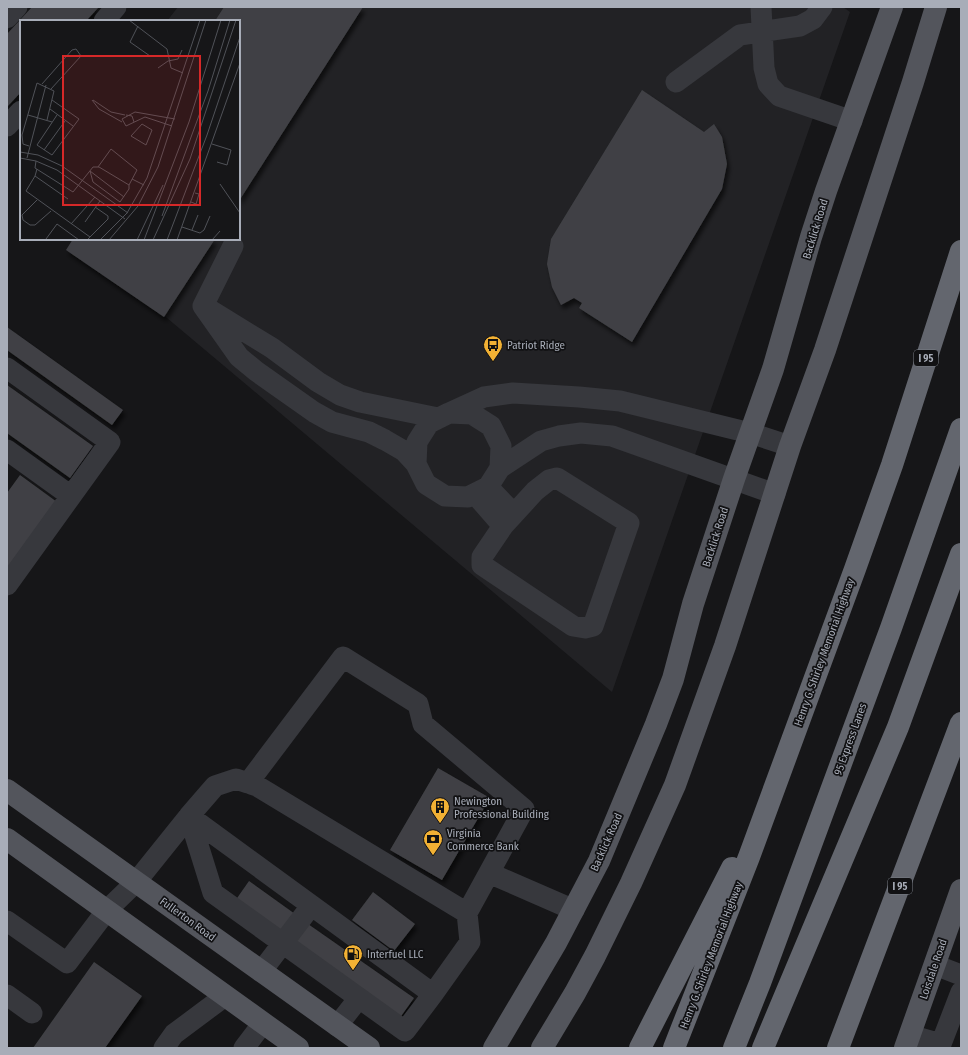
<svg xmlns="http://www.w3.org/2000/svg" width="968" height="1055" font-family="'Fira Sans Condensed',sans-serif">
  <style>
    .built { fill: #222225 }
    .building { fill: #404145; filter: url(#shadow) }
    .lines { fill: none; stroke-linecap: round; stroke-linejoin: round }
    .minor { stroke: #37383d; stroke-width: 21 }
    .major { stroke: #53555c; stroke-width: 22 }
    .highway { stroke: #63666e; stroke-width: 22 }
    .labels { text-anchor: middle; stroke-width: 3.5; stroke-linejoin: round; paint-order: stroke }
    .shield { fill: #111113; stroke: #7b7e86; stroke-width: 1 }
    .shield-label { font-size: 10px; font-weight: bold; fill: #a8adb8 }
    .street-label { font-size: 11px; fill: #a8adb8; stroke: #111113 }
    .poi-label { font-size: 11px; fill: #a8adb8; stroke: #111113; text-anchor: start }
    .inset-road { fill: none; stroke: #505258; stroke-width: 1 }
    .view { fill: #d62828; fill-opacity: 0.15; stroke: #d62828; stroke-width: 2 }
    .inset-edge { fill: none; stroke: #a8adb8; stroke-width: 2 }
  </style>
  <defs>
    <filter id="shadow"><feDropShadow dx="2.5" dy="4.5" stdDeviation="2" flood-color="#0009"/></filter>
  </defs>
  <rect width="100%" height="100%" fill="#161618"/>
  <!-- built -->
  <path class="built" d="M178,7H843L850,12L612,692L73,239H239V21H167Z"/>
  <!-- building -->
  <path class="building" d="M32,7H99L86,21H21V92L7,107V34Z
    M224,7H363L239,201V21H215Z
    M642,90L704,132L714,124L722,137L727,164L722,189L632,342L579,308L582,303L574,298L561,305L552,287L547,264L551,239Z
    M73,239H215L164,317L66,250Z
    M7,327L123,410L112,425L7,350Z
    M7,385L93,446L70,478L7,433Z
    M20,475L57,502L7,571V493Z
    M438,768L490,798L442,880L390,850Z
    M249,881L295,914L281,934L235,901Z
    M373,892L415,924L394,951L352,920Z
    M308,924L414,998L399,1019L293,944Z
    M94,962L142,996L105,1048H33Z"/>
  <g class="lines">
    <!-- minor -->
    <path class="minor" d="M761,7L764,68L768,84L779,96L852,121
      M7,18L17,7
      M104,21L116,7
      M676,82L740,35L800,26L813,19L822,7
      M7,126L21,111
      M203,306L239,357L256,371L314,412L332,422L369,432L385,440L404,451L416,464
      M203,306L233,246
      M210,310L272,348L318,382L340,395L360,402L438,418
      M7,368L110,442L7,585
      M449,413L472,414L491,426L501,446L500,468
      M7,450L71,496
      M557,478L629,523L593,626L585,628L573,626L482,565V557L503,526L535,491L549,480Z
      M488,487L514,514
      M475,494L503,526
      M775,494L612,436L581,433L559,436L541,441L500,468L488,487L468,497L445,496L426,484L416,464L417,442L429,423L449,413L484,397L513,393L579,397L620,401L750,433L790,446
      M189,816L213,893L405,1031L433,994L470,942L467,913
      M189,816L433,994
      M489,873L574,910
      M7,921L67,963L107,910L136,882L189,816L215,786L236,779L257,786L467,913L524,809L423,724L418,704L343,657L248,783
      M935,965L961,975
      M261,972L311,906
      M7,995L32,1013
      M337,1026L359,998
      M910,1035L941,1044L961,992
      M164,1048L174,1034L225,996
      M244,1048L263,1023"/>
    <!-- major -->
    <path class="major" d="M7,790L369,1048
      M7,839L298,1048
      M494,1048L556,943L599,861L656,724L673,679L693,604L734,479L773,369L811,237L826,191L892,7
      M542,1048L575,993L595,956L631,883L675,785L725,646L790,446L825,350L913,82L936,7
      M905,1048L961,890"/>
    <!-- highway -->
    <path class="highway" d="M640,1048L732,868
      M674,1048L749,857L855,569L892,465L961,251
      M734,1048L760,983L891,628L961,429
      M763,1048L898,727L961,554
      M838,1048L961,723"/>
  </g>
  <!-- icons -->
  <defs>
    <g id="bus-pin" transform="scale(1)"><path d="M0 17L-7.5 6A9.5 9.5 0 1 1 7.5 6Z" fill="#f2b134" stroke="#111113"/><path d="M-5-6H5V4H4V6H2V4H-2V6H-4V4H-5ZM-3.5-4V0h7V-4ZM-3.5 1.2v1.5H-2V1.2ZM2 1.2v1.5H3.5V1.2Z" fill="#111"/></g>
    <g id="building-pin" transform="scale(1)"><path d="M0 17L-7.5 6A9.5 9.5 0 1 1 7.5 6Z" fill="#f2b134" stroke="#111113"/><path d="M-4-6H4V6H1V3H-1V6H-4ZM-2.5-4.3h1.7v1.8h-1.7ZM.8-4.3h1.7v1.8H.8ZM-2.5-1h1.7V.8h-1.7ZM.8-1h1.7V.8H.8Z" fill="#111"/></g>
    <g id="bank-pin" transform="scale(1)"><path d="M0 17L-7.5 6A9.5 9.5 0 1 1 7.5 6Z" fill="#f2b134" stroke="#111113"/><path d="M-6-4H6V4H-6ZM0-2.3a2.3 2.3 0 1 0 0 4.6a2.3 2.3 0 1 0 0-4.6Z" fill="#111"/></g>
    <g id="fuel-pin" transform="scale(1)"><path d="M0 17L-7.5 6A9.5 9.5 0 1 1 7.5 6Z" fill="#f2b134" stroke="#111113"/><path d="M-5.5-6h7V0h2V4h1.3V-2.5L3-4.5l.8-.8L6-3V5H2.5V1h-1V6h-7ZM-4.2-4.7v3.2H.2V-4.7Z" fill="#111"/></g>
  </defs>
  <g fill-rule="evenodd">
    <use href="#bus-pin" x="493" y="345"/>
    <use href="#building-pin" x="440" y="807"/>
    <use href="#bank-pin" x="433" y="839"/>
    <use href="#fuel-pin" x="353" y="954"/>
  </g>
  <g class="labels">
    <!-- shield labels -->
    <g class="shield">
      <rect x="914" y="350" width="24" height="16" rx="3"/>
      <rect x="888" y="878" width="24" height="16" rx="3"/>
    </g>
    <g class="shield-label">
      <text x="926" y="362">I 95</text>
      <text x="900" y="890">I 95</text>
    </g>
    <!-- street labels -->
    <g class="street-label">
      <text transform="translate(815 229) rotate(-73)" y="4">Backlick Road</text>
      <text transform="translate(715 537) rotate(-72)" y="4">Backlick Road</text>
      <text transform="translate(824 652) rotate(-70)" y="4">Henry G. Shirley Memorial Highway</text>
      <text transform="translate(850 739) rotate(-70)" y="4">95 Express Lanes</text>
      <text transform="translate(606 842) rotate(-66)" y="4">Backlick Road</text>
      <text transform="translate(188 919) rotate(36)" y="4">Fullerton Road</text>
      <text transform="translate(711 955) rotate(-69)" y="4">Henry G. Shirley Memorial Highway</text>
      <text transform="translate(933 969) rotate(-71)" y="4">Loisdale Road</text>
    </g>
    <!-- poi labels -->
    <g class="poi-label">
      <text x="507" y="349">Patriot Ridge</text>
      <text x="454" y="805">Newington<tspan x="454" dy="13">Professional Building</tspan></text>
      <text x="447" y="837">Virginia<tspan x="447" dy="13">Commerce Bank</tspan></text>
      <text x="367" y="958">Interfuel LLC</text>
    </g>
  </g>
  <!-- overview -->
  <g transform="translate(20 20)">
    <rect width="220" height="220" fill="#161618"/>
    <path class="inset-road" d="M109,0L147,29L151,48L163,53M118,6L110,22L130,36M138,48L148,41L158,39L162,30M22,64L52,30L56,29L61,36L31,69M32,80L59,99L32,135L17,125L37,95M72,80L79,89L102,102M73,80L91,92L105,95M30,89L53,106M8,95L32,102M106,95L112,96L114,102M122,104L132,110L126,125L111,116ZM152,106L125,97L106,106L102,99L115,92L155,99M192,124L211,130L207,145L197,142M9,126L3,124L2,115L17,63L34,71L27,100M24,130L45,101M0,132L18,135L42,146L108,193M0,138L16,141L37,150L105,199M7,138L26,65M16,141L15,148L53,172L73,147H79L109,165L117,150L91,129L78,147M17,149L15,156L48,179M70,151L73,162L100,182L109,169V165M70,151L104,177M15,156L6,171L70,217M112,159L124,165M200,164L220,193M17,180L2,195L3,200L10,205H15L31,191M171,182L176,184L179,174L175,173M142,196L188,71L210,0M65,202L80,181M51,204L75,177M162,207L180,213L184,210L190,196M172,210L178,195M26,219L37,204L59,220M67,220L88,199V196L75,187M80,220L107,193L127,158L180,0M89,220L118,186L138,147L186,0M117,220L143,165M124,220L169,102L201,0M133,220L170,139L216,0M147,220L187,115L220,17M157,220L220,43M192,220L200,211"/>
    <path class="view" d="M43,36H180V185H43Z"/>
    <rect width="220" height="220" class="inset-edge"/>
  </g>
  <!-- border -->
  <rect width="968" height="1055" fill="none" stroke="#a8adb8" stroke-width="16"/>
</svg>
